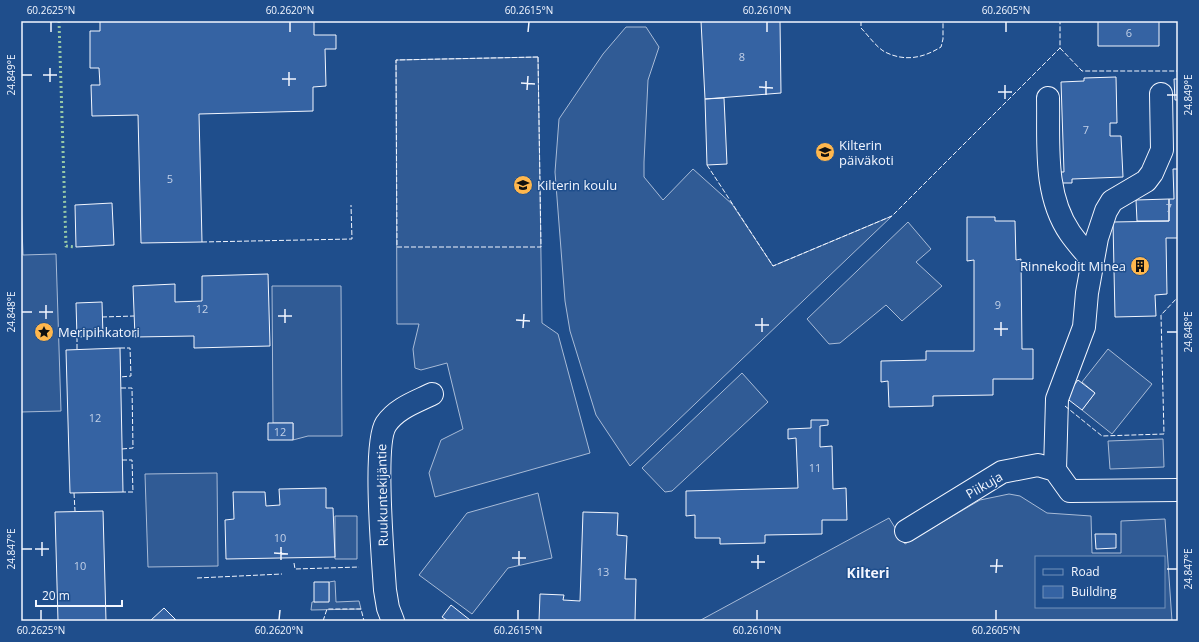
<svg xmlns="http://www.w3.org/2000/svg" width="1199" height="642" font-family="'Open Sans',sans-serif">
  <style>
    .built { fill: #305b95; stroke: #a8bbd7; fill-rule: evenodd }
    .building { fill: #3563a3; stroke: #f2f6ff }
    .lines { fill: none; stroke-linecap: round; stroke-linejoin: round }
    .minor-casing { stroke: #f2f6ff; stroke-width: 24 }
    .minor { stroke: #1f4e8c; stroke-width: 22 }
    .hedge { stroke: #97c8a6; stroke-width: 3; stroke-dasharray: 2 3; stroke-linecap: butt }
    .fence { stroke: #f2f6ff; stroke-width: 1; stroke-dasharray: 5 2; stroke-linecap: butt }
    .ticks { fill: none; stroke: #f2f6ff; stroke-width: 1.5 }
    .labels { text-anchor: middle; stroke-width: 3; stroke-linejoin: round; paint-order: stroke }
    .number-label { font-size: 11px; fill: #c3d1e8 }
    .poi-label { font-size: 13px; fill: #f2f6ff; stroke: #1f4e8c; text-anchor: start }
    .street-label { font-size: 13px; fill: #f2f6ff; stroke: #1f4e8c }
    .neighbourhood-label { font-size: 14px; font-weight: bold; fill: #f2f6ff; stroke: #1f4e8c }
    .neatline { fill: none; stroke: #f2f6ff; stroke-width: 1.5 }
    .ticks-label { font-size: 10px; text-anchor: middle; fill: #f2f6ff }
  </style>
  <rect width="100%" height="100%" fill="#1f4e8c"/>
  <!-- built -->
  <path class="built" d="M626,27H646L659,47L648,80L644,162V177L663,200L693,169L732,204L773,266L892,216L630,466L596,415L570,331L565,301L555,172L559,119L603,54Z
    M538,57L542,323L558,334L590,453L435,497L429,473L441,440L463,429L447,363L421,370L415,368L413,349L419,324H397L396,60Z
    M21,200L23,255L56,254L61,411L21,412Z
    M908,222L931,249L916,262L942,286L902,321L886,305L840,343L829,344L807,319Z
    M272,286H341L342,436H308L293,440V423H273Z
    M1108,349L1152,384L1112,434L1082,410L1095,393L1082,382Z
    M742,373L768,402L672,491L665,492L642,468Z
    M1163,439L1164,467L1110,469L1108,441Z
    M217,473L218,566L148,567L145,474Z
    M538,493L552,558L508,568L472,614L419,575L467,513Z
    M1009,494L1020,496L1047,513L1091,516L1092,553H1121V521L1165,519L1172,621H699L889,518L905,544L980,500ZM1036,557H1164V607H1036Z
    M335,516H357V559H335Z
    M335,581L336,602L359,601L361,609L311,610L312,602L329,601V582Z"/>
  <!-- building -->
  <path class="building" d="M100,21H314V35H336V49H325L326,86L313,87V111L199,114L202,242L141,243L138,115L92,116L91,85H100L99,68H90V31H100Z
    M701,21H780L781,93L705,99Z
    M1098,21H1159V46H1098Z
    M1116,77L1117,123H1110V136H1121L1123,177L1072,179V183H1060L1059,172H1064L1061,82L1084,81V78Z
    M1174,79H1178V100H1175Z
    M724,98L727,164L707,165L705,99Z
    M1173,169H1178V238H1166L1167,294L1155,295L1156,316L1115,317L1113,222L1169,221V199H1174Z
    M1169,199V221H1137L1136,200Z
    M112,203L114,245L76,247L75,205Z
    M967,217H995V221H1015L1016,260L1021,259L1022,349H1033V379H993V395L933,396V406L889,407L888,381L881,382V361L926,360V351H974V260L967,261Z
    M268,274L270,346L194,348V336L135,337L133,286L175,284V302L202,301V276Z
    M102,302L103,336L77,337L76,303Z
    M120,348L123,492L70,493L66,350Z
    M1078,380L1095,393L1082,410L1065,397Z
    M811,420H828V425L820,426V447L832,446L833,489L846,488L847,520H822V534L765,535V543L720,544V538H695V515L686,516V491L798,488L796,438L788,439V429L811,428Z
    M268,423H293V440H268Z
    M326,488V508H333L335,557L226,559L225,520L234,519L233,492H265L266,506L280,505L279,489Z
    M103,511L106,621H58L55,512Z
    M583,512L618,513L617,535L627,536L625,579H636L635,621H529H539L540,594L564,595L563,600L580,601Z
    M1095,534H1116V548L1096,549Z
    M314,582H329V602H314Z
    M451,605L470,620V621H448L442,617Z
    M164,608L176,620L150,621Z"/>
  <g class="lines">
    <!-- minor casing -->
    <g class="minor-casing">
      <path id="minor" d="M1048,98C1049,142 1043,194 1070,233C1077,243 1085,252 1093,261
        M1055,470L1057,399L1084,327L1087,293L1097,238L1106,211L1112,201L1146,181L1152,173L1162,150L1161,94
        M906,531L1002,472L1038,465L1055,470L1070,491L1178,490
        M393,621L388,608L385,590C383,559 373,444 386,424C397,408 416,402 432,394"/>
    </g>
    <!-- minor -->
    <use href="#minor" class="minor"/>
    <!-- hedge -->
    <path class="hedge" d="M59,21L66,246L76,247"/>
    <!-- fence -->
    <path class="fence" d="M861,21V28C868,35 876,47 885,52C905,62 923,58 941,47L943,39V21
      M1060,48L1082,71H1178
      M538,57L541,247H397L396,60Z
      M707,165L773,266L892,216L1060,48V21
      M202,242L352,239L351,205
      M102,317L134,316
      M77,337V349
      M120,348H130L131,376L120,377
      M121,388H132L133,448L122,449
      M1065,406L1102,436L1164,434L1161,315L1178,297
      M122,460H132L133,492H123
      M74,493L75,511
      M294,563L295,569L359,567
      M197,578L282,574
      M323,621L327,609H361L364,621"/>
  </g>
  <!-- ticks -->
  <path class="ticks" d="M51,32V22M290,32V22M528,32L529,22M767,32V22M1006,32V22M22,75H32M43,75H57M282,79H296M50,82V68M521,83L535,84M289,86V72M759,87L773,88M527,90L528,76M998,92H1012M766,95V81M1167,95H1177M1005,99V85M22,312H32M39,312H53M278,316H292M46,319V305M516,320L530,321M285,323V309M755,325H769M523,328L524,314M994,329H1008M762,332V318M1167,332H1177M1001,336V322M22,549H32M35,549H49M274,553L288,554M42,556V542M512,558H526M281,560V547M751,562H765M519,565V551M990,566H1003M758,569V555M1167,569H1177M996,573L997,559M41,620V610M279,620L280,610M518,620V610M757,620V610M996,620V610"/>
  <!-- icons -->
  <defs>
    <g id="school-disc" transform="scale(1)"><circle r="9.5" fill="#ffb74d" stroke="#1f4e8c"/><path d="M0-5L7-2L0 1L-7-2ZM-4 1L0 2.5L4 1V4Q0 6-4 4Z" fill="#111"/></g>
    <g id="building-disc" transform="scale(1)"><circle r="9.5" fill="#ffb74d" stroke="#1f4e8c"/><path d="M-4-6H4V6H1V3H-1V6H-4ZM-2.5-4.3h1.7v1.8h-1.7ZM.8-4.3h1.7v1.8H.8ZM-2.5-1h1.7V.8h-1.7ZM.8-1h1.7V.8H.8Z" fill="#111"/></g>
    <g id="sight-disc" transform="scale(1)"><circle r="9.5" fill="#ffb74d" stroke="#1f4e8c"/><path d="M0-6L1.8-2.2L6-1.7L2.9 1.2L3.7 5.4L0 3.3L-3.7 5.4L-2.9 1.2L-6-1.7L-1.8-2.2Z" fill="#111"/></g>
  </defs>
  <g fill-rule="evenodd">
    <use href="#school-disc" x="825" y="152"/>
    <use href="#school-disc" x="523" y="185"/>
    <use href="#building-disc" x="1140" y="266"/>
    <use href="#sight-disc" x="44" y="332"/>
  </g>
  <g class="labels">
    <!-- number labels -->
    <g class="number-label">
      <text x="1129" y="37">6</text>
      <text x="742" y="61">8</text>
      <text x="1086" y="134">7</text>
      <text x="170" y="183">5</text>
      <text x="1169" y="212">7</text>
      <text x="998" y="309">9</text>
      <text x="202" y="313">12</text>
      <text x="95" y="422">12</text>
      <text x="280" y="436">12</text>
      <text x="815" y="472">11</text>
      <text x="280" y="542">10</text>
      <text x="80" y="570">10</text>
      <text x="603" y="576">13</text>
    </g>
    <!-- poi labels -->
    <g class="poi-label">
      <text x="839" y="150">Kilterin<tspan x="839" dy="15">päiväkoti</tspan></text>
      <text x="537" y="190">Kilterin koulu</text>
      <text x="1126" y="271" text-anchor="end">Rinnekodit Minea</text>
      <text x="58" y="337">Meripihkatori</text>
    </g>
    <!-- street labels -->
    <g class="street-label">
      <text transform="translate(984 485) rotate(-30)" y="5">Piikuja</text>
      <text transform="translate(382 495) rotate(-91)" y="5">Ruukuntekijäntie</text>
    </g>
    <!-- neighbourhood labels -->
    <g class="neighbourhood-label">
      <text x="868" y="578">Kilteri</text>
    </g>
  </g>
  <!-- border -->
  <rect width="1199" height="642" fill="none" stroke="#1f4e8c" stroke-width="44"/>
  <!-- legend -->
  <rect x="1035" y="556" width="130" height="52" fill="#1f4e8c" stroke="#7391ba"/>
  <rect x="1043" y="569" width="20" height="6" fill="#1f4e8c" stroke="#7391ba"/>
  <text x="1071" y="576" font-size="12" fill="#f2f6ff">Road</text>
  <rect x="1043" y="586" width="20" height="12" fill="#3563a3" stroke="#7391ba"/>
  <text x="1071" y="596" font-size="12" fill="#f2f6ff">Building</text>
  <!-- scale -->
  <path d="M36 600v6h86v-6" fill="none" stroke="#f2f6ff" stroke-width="2"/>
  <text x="42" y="600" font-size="12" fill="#f2f6ff" stroke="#1f4e8c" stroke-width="3" paint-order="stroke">20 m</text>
  <rect x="22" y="22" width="1155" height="598" class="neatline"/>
  <g class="ticks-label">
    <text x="51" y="14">60.2625°N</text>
    <text x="290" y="14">60.2620°N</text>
    <text x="529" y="14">60.2615°N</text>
    <text x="767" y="14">60.2610°N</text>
    <text x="1006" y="14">60.2605°N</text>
    <text transform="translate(11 75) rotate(-90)" y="4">24.849°E</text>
    <text transform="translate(1188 95) rotate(-90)" y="4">24.849°E</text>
    <text transform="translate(11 312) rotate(-90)" y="4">24.848°E</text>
    <text transform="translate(1188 332) rotate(-90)" y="4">24.848°E</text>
    <text transform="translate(11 549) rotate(-90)" y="4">24.847°E</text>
    <text transform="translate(1188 569) rotate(-90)" y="4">24.847°E</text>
    <text x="41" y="634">60.2625°N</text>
    <text x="279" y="634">60.2620°N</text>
    <text x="518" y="634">60.2615°N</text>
    <text x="757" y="634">60.2610°N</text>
    <text x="996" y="634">60.2605°N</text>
  </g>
</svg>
